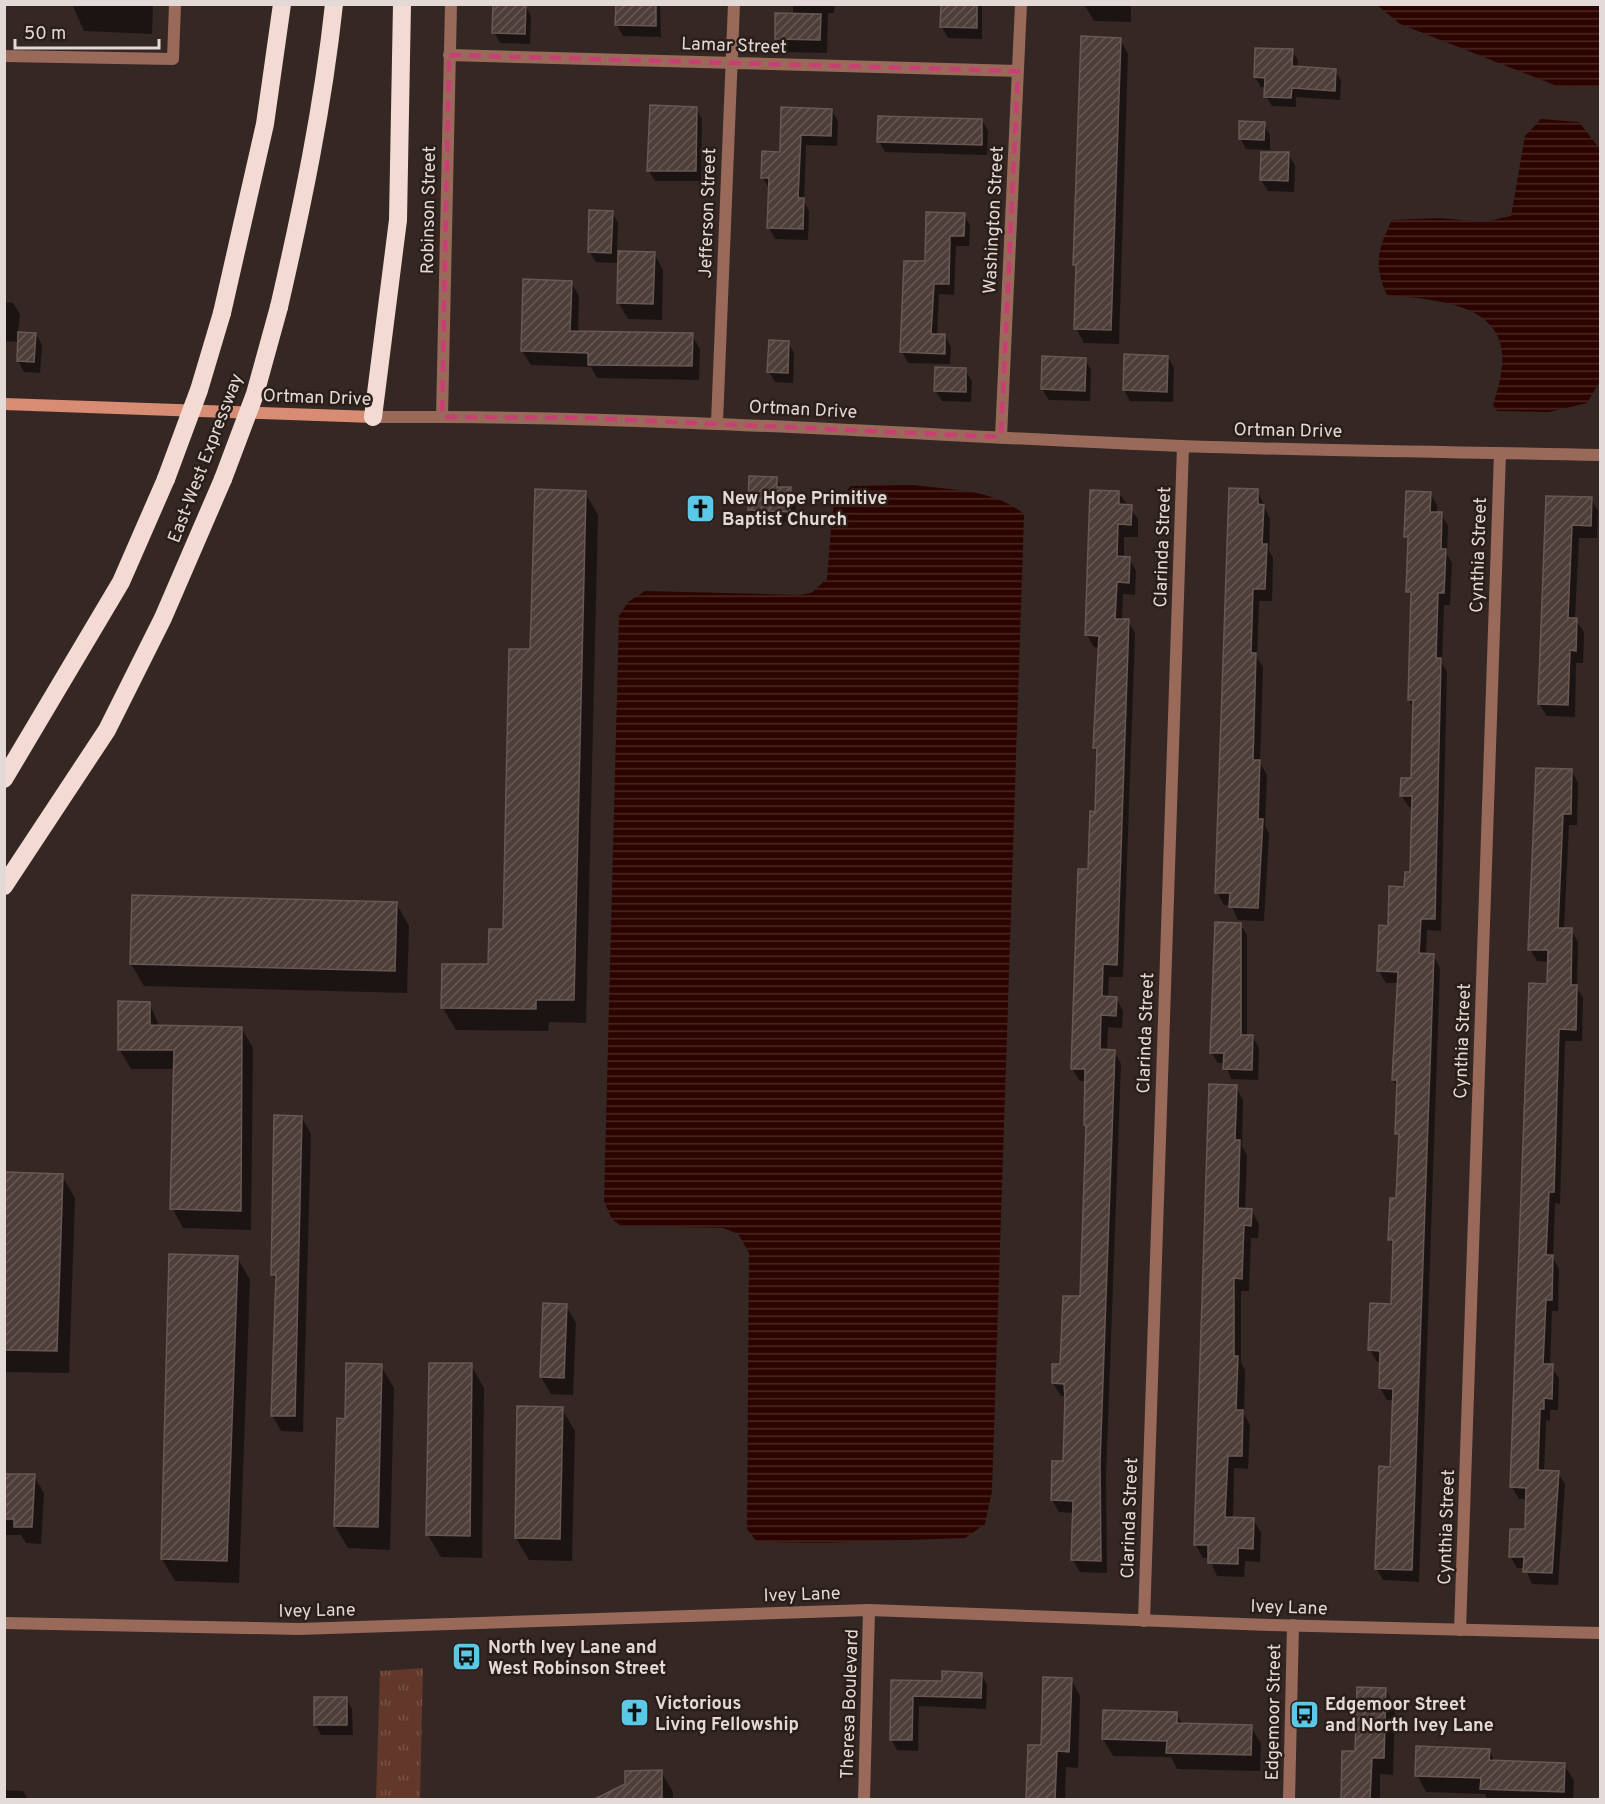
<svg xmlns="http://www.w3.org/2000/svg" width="1605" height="1804" font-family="Overpass,sans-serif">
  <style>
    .park { fill: url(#park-tufts) }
    .water { fill: url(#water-rules) }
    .shadow { fill: #0007 }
    .building { fill: url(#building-hatch); stroke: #675852; stroke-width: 1.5 }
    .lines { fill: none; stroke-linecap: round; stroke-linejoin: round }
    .minor { stroke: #996a5a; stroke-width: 12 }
    .tertiary { stroke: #996a5a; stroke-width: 12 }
    .secondary { stroke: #d78c73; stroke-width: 12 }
    .motorway { stroke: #f3dbd3; stroke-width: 18 }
    .motorway-bridge { stroke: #f3dbd3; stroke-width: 18 }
    .marked { fill: none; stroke: #c93f74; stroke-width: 4.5; stroke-dasharray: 12 8; stroke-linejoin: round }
    .labels { text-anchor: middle; stroke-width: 5; stroke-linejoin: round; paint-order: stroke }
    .street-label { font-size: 18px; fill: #e3dad7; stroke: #2b1e19 }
    .poi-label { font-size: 18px; font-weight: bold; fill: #e3dad7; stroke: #2b1e19; text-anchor: start }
  </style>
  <defs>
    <pattern id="park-tufts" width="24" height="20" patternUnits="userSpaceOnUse" patternTransform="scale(1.5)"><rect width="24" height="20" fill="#61382a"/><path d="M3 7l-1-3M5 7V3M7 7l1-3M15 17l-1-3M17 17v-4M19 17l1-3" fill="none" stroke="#785448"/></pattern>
    <pattern id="water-rules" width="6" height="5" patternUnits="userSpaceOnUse" patternTransform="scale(1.5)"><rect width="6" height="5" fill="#2b0400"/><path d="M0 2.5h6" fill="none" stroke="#4a2824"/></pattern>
    <pattern id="building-hatch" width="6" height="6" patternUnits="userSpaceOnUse" patternTransform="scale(1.5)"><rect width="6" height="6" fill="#4d3e39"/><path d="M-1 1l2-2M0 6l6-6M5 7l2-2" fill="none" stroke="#665955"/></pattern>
  </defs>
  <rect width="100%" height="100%" fill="#352723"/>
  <!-- park -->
  <path class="park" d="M423,1668L420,1799H376L380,1671Z"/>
  <!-- water -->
  <path class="water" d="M1377,5H1600V87L1557,86L1400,24Z
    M1541,119L1579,122L1600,149V381L1587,403L1549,412L1497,411L1493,405C1496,394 1500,384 1501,373C1514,303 1436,300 1387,295C1373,265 1378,249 1392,220L1439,218L1483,222L1511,216L1525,136Z
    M913,485C952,490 993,489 1024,514L992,1491L985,1524L965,1538L820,1543L757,1542L747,1529L749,1253L738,1234L723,1228L621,1226L612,1219L604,1201L619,616L628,602L645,591L799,595L811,593L827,579L832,515L835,503L851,486Z"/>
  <!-- shadow -->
  <path class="shadow" d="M72,4H153L152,34L84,31Z
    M617,4H660L661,37L623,36L617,25Z
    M793,4H835L834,13H828L827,53L784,52L776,38L793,15Z
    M943,4H982V39L948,38L942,27Z
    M1084,4H1131V22L1094,21Z
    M525,5L531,16L530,44L500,43L494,32Z
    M1120,39L1128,54L1119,344L1084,343L1076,328L1078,270L1075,264Z
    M1292,51L1298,60L1297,68L1335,71L1341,80L1340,100L1296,97V107L1272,106L1266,97V87H1261L1255,77Z
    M696,108L702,119L701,181H655L648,170Z
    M783,109L832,111L838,121L837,146L806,145L804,202L809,211L808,240L775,239L769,228V188L763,178L781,154Z
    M982,120L988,131L987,155L885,152L879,141Z
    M1264,124L1270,135V150L1246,149L1240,138Z
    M1288,154L1295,165L1294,192L1268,191L1261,180Z
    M612,212L618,223L617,252L654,253L663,270L662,320L628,319L618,302L619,263L596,262L589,251Z
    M964,215L970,225L969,246H956L954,295L939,294L937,335L945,336L951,347L950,364L908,363L902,352L926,263Z
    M571,282L579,296L578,332L692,335L700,349L699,380L597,378L591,367L531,365L522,351Z
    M4,302L13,303L20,314L18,333L36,334L42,345L40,373L24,372L18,361L19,342L4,341Z
    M788,342L794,353L793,383L775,382L769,371Z
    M1125,356L1168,357L1174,368L1173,402L1130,401L1124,390Z
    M1085,359L1091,370L1090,401L1049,400L1042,389Z
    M965,370L972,381L971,402L942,401L935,390Z
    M776,478L782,488L790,489L796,500L795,522L755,521L749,510Z
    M1257,490L1270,519L1269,551L1273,558L1272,601H1259L1257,658L1263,667L1260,763L1267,775L1265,826L1269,833L1264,921L1238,920L1231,905H1224L1217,892Z
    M585,492L598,515L586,1023L549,1022L548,1031L456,1030L443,1008L489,966L504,931Z
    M1118,492L1138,519V537H1124V558H1129L1136,571L1135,595L1123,594L1122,620L1128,621L1135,633L1123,977H1109L1108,998H1116L1123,1011L1122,1028L1108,1027L1107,1051H1114L1121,1064L1106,1476L1107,1573L1080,1572L1073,1560L1074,1513L1059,1512L1052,1500L1064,1463L1066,1396H1061L1053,1383L1062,1365L1082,1298L1088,1129L1085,1124L1086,1081H1080L1072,1069L1097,813L1099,755L1094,747L1100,648L1094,647L1087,635Z
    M1430,493L1437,505V514H1441L1448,526L1447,555L1452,563L1450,605H1444L1442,663L1447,672L1441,931L1427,930L1426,955H1433L1440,968L1419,1582L1383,1580L1376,1568L1392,1468L1394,1400H1387L1380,1388L1381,1362H1377L1370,1350L1393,1306L1395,1248L1390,1240L1398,1200L1400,1139L1396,1133L1398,1088L1393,1080L1399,983H1386L1379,971L1389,927L1411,873L1413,808L1409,807L1401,795L1412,780L1414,709L1409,700L1412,599L1408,591L1410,544L1405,536Z
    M1548,497L1591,499L1598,511L1597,538H1579L1575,619L1584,632L1583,663H1576L1575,717L1547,716L1539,704Z
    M1572,771L1578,783L1577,825H1569L1564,930H1571L1578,942L1577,988L1583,998L1582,1041H1565L1560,1204L1555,1203L1553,1258L1559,1269L1558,1311H1552L1550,1366L1559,1378L1558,1410H1550V1421L1546,1420L1544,1472L1558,1473L1565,1484L1558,1585L1532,1584L1525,1568H1517L1510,1556L1526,1531L1527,1499H1519L1512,1487L1549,962L1537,961L1530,949Z
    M396,903L409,926L407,993L144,986L131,964Z
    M1240,924L1247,935V1036L1253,1037L1259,1048L1258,1080L1231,1079L1225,1063H1218L1211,1052Z
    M149,1003L160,1027L242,1029L253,1048L251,1230L183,1228L172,1208L175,1069H131L119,1049Z
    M1236,1087L1243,1100L1242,1146L1247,1155L1245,1210H1251L1259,1224L1258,1238H1251L1249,1291H1241V1363L1245,1370L1244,1414L1250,1425L1248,1469L1234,1468L1233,1519H1253L1261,1533L1260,1562L1245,1561L1244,1577L1217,1576L1209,1558H1203L1195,1544Z
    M302,1118L311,1134L303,1432L281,1431L272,1415L277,1282L272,1274Z
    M4,1174L62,1176L75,1198L69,1373L4,1372Z
    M237,1257L250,1280L239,1583L175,1581L162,1559Z
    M566,1306L576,1323L573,1395L551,1394L541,1377Z
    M471,1365L484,1388L482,1558L441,1557L428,1535Z
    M381,1366L394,1388L390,1550L348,1548L335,1526Z
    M562,1409L575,1431L572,1561L529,1560L516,1538Z
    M4,1475L34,1476L44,1493L41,1544L26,1543L21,1535H4Z
    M981,1674L987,1685L986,1709L919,1706L918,1751L897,1750L891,1739L893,1682L943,1683Z
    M1071,1679L1080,1696L1078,1768L1066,1767L1065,1800H1028L1043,1746Z
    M1385,1689L1395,1706L1393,1775L1380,1774V1800H1342L1357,1753Z
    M346,1698L352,1709L353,1735H321L315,1724Z
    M1176,1713L1183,1725L1251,1727L1261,1744L1260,1771L1177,1769L1171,1757L1113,1756L1103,1739Z
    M1489,1750L1495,1762L1564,1764L1574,1781L1573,1800H1488L1485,1794L1426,1792L1417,1775Z
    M661,1772L673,1792V1800H597Z
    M4,1790L23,1791L28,1800H4Z"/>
  <!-- building -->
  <path class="building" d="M493,4H526L525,34L492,33Z
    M616,4H656V26L615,25Z
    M941,4H977V28L940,27Z
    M775,13L821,14L820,40L775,39Z
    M1081,36L1121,38L1111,330L1074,329L1076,265H1073Z
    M1255,48L1293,49L1292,66L1336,69L1335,91L1292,88L1291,98L1264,97L1265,78L1254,77Z
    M650,105L697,107L696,171H647Z
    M781,107L832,109L831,136L801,135L798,198H804L803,229L767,228L769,178H761L762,151L780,152Z
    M878,116L982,119V145L877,142Z
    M1239,121L1265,122L1264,140L1239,139Z
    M1261,152H1289L1288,181L1260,180Z
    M589,210L613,211L611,253L588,252Z
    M926,212L965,213L964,236H950L949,284H934L931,334H945V354L900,352L904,261H925Z
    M618,251L655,252L653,304L617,303Z
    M523,279L572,281L570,331L693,333L692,366L588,365V353L521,351Z
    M18,332L36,333L34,362L17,361Z
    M769,340L789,341L788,373L767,372Z
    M1124,354L1168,356L1167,392L1123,390Z
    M1042,356L1086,358L1085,391L1041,389Z
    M935,367L966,368V392L934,391Z
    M749,476L777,477V487H791L790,512L748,510Z
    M1229,488L1258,489V504L1264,505L1262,544H1267L1265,589H1253L1251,653H1256L1253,760H1260L1258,819H1263L1258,908L1229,907L1230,893H1215Z
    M535,489L586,491L574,1000H536V1009L441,1008L442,964H488L489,929H503L509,649H530Z
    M1090,490L1119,491V504L1132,505L1131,525L1118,524L1117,556L1130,557L1129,583L1117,582L1115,619H1129L1117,965L1103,964L1102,996L1117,997L1116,1016L1101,1015L1100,1049L1115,1050L1100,1463L1101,1561L1071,1560L1073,1501L1051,1500L1052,1461H1063L1065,1398L1064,1384L1052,1383V1364H1060L1063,1296H1080L1086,1125H1084L1085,1069H1071L1078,869H1088L1090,811L1095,812L1097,748H1093L1099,636L1085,635Z
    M1406,491L1431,492L1430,512H1442L1441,549H1446L1444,593H1438L1436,658H1441L1435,919H1421L1419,953L1434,954L1412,1570L1375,1569L1379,1466L1390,1467L1393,1389L1379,1388L1380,1351L1368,1350L1370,1303L1391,1304L1393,1240H1388L1390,1198H1396L1399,1134H1395L1397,1080H1392L1398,972L1377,971L1379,925L1388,926L1389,886L1404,887L1405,872H1410L1412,796H1400L1401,778H1411L1413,700H1408L1411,592H1406L1408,537H1404Z
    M1546,496L1592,497L1591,526L1572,525L1568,618H1577L1576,651L1570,650L1568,705L1538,704Z
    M1536,768L1572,769L1571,814H1563L1558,928H1572L1571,985H1577L1576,1030L1559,1029L1554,1192H1549L1546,1255H1553L1552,1300H1546L1543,1364H1553L1552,1399L1544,1398V1409H1540L1538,1470L1559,1471L1552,1573L1523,1572L1524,1557H1509L1510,1529H1525L1526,1488L1510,1487L1529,983L1547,984L1548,950H1528Z
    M132,895L397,902L395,971L130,964Z
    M1215,922L1241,923V1035H1253L1252,1070L1223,1069L1224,1053H1210Z
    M118,1001L150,1002V1025L242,1027L241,1211L170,1209L174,1050H118Z
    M1209,1084L1237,1085L1235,1140H1240L1238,1208L1252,1209L1251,1226L1244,1225L1242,1279L1234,1278V1356H1238L1236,1410H1243L1242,1456H1228L1225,1517L1254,1518L1253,1549L1238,1548V1564L1208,1563V1545H1194Z
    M274,1115L302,1116L295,1416H271L276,1275H271Z
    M4,1172L63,1174L57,1351L4,1350Z
    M169,1254L238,1256L227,1561L161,1559Z
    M543,1303L567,1304L564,1378L540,1377Z
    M346,1363L382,1364L378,1527L334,1526L337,1418L345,1419Z
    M429,1363H472L470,1536L426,1535Z
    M517,1406L563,1407L560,1539L515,1538Z
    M4,1474H35L32,1527H14V1519H4Z
    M942,1671L982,1673L981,1698L913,1696L912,1740H890L891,1680L942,1681Z
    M1043,1677L1072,1678L1069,1752L1057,1751L1055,1800H1026L1028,1745H1041Z
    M1357,1687L1386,1688L1384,1758H1372L1370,1800H1341L1342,1751H1355Z
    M314,1697H347V1725H314Z
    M1103,1710L1177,1712V1723L1252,1725L1251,1755L1166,1753L1167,1741L1102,1739Z
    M1416,1746L1490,1749L1489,1760L1565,1763L1564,1792L1480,1789L1481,1778L1415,1776Z
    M662,1770V1800H593L625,1784V1771Z"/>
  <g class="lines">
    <!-- minor -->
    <path class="minor" d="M449,55L1018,71
      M4,56L173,59L175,4
      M442,417C689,418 934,436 1181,446C1321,451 1461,452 1600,455
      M717,422L734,4
      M1001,437L1021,4
      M1144,1621L1183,446
      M1460,1630L1500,453
      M864,1800L869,1610
      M1289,1800L1293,1625"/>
    <!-- tertiary -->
    <path class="tertiary" d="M373,417H442L451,4
      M4,1623L299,1629L869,1610L1269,1625L1600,1633"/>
    <!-- secondary -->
    <path class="secondary" d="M4,404L373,417"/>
    <!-- motorway -->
    <path class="motorway" d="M279,307C302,207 323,107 334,4
      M222,313L265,124L282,4
      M373,417L398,220L402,4
      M4,779L121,582L166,479
      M4,886L107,730L163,618L223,479"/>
    <!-- motorway-bridge -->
    <path class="motorway-bridge" d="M166,479L199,390L222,313
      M223,479L255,394L279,307"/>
  </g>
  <!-- marked area -->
  <path class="marked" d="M449,55L1018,71L1001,437L588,418L442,417Z"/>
  <!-- icons -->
  <defs>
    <symbol id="church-square" viewBox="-11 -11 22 22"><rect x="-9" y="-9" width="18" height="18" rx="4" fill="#5bc8e7" stroke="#2b1e19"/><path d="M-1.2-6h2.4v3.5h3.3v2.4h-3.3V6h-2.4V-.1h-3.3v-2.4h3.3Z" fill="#111"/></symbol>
    <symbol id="bus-square" viewBox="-11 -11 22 22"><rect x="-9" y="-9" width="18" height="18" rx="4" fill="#5bc8e7" stroke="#2b1e19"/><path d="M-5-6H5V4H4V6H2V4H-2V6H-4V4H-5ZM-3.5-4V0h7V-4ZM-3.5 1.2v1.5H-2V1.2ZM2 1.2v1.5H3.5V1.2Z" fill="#111"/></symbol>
  </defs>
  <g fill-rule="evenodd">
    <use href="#church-square" x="684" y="492" width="33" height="33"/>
    <use href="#bus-square" x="450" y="1640" width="33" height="33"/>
    <use href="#church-square" x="618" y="1696" width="33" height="33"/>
    <use href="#bus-square" x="1288" y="1698" width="33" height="33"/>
  </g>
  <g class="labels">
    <!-- street labels -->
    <g class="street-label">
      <text transform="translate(734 45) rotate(2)" y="6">Lamar Street</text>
      <text transform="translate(428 210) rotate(-89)" y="6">Robinson Street</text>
      <text transform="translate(707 213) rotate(-88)" y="6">Jefferson Street</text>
      <text transform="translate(993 220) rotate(-87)" y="6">Washington Street</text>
      <text transform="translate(317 397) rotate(2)" y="6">Ortman Drive</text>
      <text transform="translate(803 409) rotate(3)" y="6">Ortman Drive</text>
      <text transform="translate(1288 430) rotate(1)" y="6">Ortman Drive</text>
      <text transform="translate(205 458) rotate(-69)" y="6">East-West Expressway</text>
      <text transform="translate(1162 547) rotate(-88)" y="6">Clarinda Street</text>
      <text transform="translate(1478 555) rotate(-88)" y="6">Cynthia Street</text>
      <text transform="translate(1145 1033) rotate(-88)" y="6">Clarinda Street</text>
      <text transform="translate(1462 1041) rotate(-88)" y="6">Cynthia Street</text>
      <text transform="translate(1129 1518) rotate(-88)" y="6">Clarinda Street</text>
      <text transform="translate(1446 1527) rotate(-88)" y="6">Cynthia Street</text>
      <text transform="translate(802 1594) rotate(-2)" y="6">Ivey Lane</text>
      <text transform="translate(1289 1607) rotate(2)" y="6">Ivey Lane</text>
      <text transform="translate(317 1610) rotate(-1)" y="6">Ivey Lane</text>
      <text transform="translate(849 1704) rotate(-88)" y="6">Theresa Boulevard</text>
      <text transform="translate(1273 1712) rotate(-89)" y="6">Edgemoor Street</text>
    </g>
    <!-- poi labels -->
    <g class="poi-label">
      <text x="722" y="504">New Hope Primitive<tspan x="722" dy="21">Baptist Church</tspan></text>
      <text x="488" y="1653">North Ivey Lane and<tspan x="488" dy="21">West Robinson Street</tspan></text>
      <text x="655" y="1709">Victorious<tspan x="655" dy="21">Living Fellowship</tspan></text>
      <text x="1325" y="1710">Edgemoor Street<tspan x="1325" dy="21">and North Ivey Lane</tspan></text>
    </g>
  </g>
  <!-- border -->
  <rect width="1605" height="1804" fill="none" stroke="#e3dad7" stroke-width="12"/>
  <!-- scale -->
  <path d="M15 39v9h144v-9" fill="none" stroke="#e3dad7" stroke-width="3"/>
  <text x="24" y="39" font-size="18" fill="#e3dad7" stroke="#2b1e19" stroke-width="4.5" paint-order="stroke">50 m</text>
</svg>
